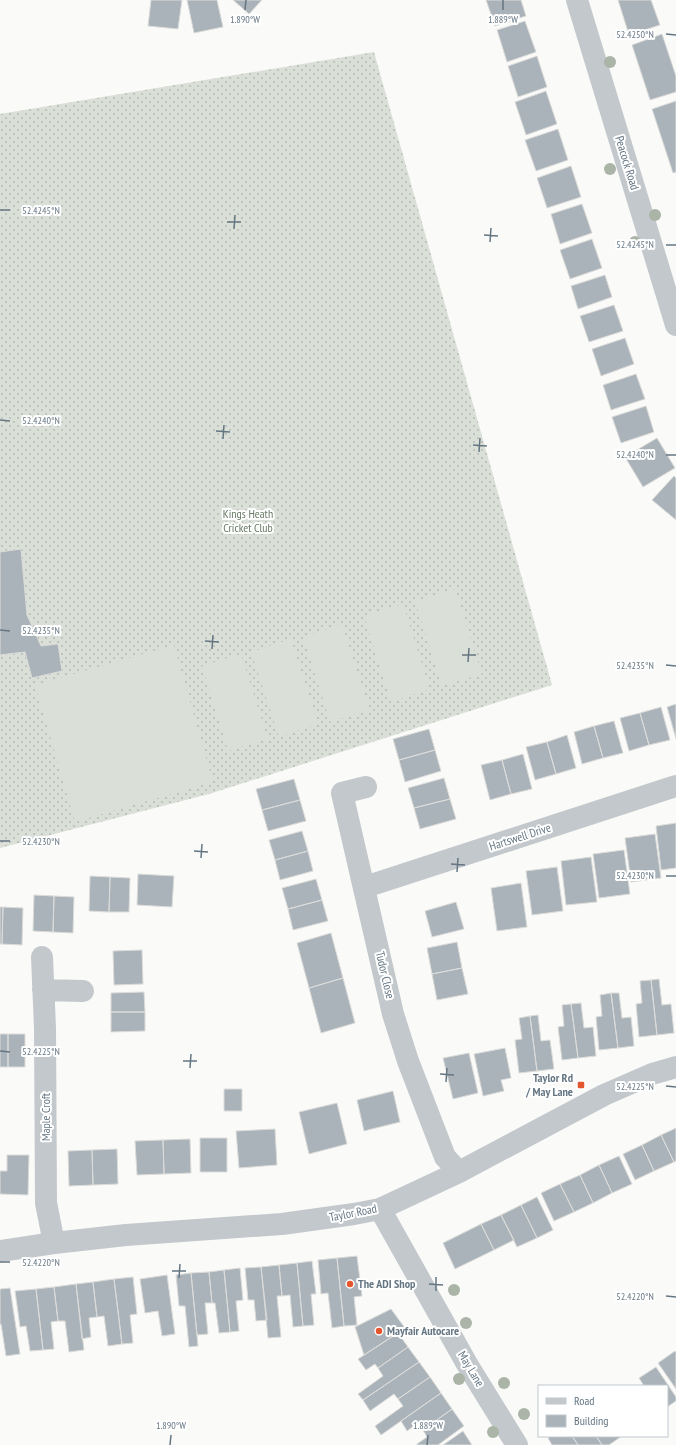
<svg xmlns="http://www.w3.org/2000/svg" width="676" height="1445" font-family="'PT Sans Narrow',sans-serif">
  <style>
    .grass { fill: url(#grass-dots) }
    .garden { fill: #dadfd7 }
    .building { fill: #aab3b9; stroke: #dcdcda }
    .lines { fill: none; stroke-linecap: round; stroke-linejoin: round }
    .minor { stroke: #c3c8cc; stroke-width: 22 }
    .tertiary { stroke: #c3c8cc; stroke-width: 22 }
    .tree { fill: #aab4a7 }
    .ticks { fill: none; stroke: #657683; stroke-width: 1.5 }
    .poi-dot { fill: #e4572e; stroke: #fff; stroke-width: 1.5 }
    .labels { text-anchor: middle; stroke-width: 4; stroke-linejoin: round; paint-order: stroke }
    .street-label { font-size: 12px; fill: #657683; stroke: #fff }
    .park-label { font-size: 12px; fill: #687a64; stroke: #fff }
    .poi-label { font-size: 12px; font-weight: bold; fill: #657683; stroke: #fff; text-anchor: start }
    .ticks-label { font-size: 10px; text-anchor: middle; fill: #657683; stroke: #fff; stroke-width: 4; stroke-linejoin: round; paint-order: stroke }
  </style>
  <defs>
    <pattern id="grass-dots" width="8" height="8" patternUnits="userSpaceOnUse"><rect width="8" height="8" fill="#dadfd7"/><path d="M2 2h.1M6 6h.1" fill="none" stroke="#b4b9b4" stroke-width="1.8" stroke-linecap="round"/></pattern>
  </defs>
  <rect width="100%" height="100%" fill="#fafaf8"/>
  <!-- grass -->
  <path class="grass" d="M374,52L552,685L209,794L0,848V114Z"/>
  <!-- garden -->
  <path class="garden" d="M455,589L482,674L442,686L415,601Z
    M403,604L430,689L391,702L364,616Z
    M342,624L370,710L330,722L303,637Z
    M291,639L318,724L279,737L251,652Z
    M174,645L213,782L75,822L35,685Z
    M241,654L268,739L228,751L202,666Z"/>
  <!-- building -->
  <path class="building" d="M151,0H182L178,29L148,26Z
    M187,0H217L223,27L194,33Z
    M233,0H262L249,14Z
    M486,0H521L526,16L495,26Z
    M618,0H651L660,25L629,35Z
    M525,21L536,52L507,62L497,30Z
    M662,34L676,76V92L650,100L632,45Z
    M537,56L547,87L518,97L508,66Z
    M546,91L557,124L526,135L515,102Z
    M676,101V172L673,173L652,109Z
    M558,129L568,160L536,171L525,140Z
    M571,166L581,197L547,208L537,178Z
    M582,204L592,233L560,244L551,214Z
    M592,239L602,268L570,279L560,250Z
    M605,275L612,297L578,309L571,286Z
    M614,305L623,331L589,342L580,316Z
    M625,338L634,364L601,376L592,349Z
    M636,374L645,399L611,410L603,385Z
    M646,406L654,432L621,443L612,417Z
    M657,438L675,468L643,487L625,457Z
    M674,476L676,478V520L652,500Z
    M21,549L27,615L41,646L58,644L62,671L32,678L25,652L0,655V552Z
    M676,704V739L667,707Z
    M661,707L670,740L649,745L640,713Z
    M640,713L649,745L629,751L620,718Z
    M614,721L623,753L603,758L594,726Z
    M594,726L603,758L582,764L574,732Z
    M429,729L435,750L399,760L393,739Z
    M567,735L576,768L556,774L547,742Z
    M547,742L556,774L535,780L526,747Z
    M435,750L441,771L405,782L399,760Z
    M523,754L532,789L511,794L502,760Z
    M502,760L511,794L490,800L481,765Z
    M444,778L450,799L414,808L408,788Z
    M294,779L300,800L262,810L256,789Z
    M450,799L456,819L420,829L414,808Z
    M300,800L306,821L268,831L262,810Z
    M676,823V868L661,870L656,826Z
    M302,831L308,851L275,860L269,840Z
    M655,834L661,878L631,882L625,838Z
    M624,850L630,894L599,898L593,854Z
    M308,851L313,871L280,880L275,860Z
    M591,857L597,902L566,905L561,861Z
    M557,867L563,911L532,915L526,871Z
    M138,874L174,876L172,907L137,905Z
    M90,876L110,877L109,912L89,911Z
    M110,877L130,878L129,912H109Z
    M316,879L322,900L288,909L282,888Z
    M521,883L527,927L497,931L491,888Z
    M34,895L54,896L53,932L33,931Z
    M54,896L74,897L73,933L53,932Z
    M322,900L328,921L293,930L288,909Z
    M456,902L464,929L432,937L425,911Z
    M0,907H3L2,944H0Z
    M3,907L23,908L22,945L2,944Z
    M331,933L343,978L309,988L297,943Z
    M457,942L462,968L432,974L427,948Z
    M142,950L143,984L114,985L113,951Z
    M462,968L468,994L437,1000L432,974Z
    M343,978L355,1023L321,1033L309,988Z
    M659,979L662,1005L671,1004L674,1033L657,1035L651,980Z
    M651,980L657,1035L639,1037L636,1004L642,1003L640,981Z
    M144,992L145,1012H111V993Z
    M611,993L618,1048L599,1050L596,1017L602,1016L600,995Z
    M611,993H619L622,1018L631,1017L634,1046L618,1048Z
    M581,1003L584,1028L593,1027L596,1056L578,1058L571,1004Z
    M571,1004L578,1058L562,1060L558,1027L564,1026L562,1005Z
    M111,1012H145V1031L111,1032Z
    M538,1015L541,1041L550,1040L554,1069L537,1071L530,1016Z
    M530,1016L537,1071L519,1073L515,1040L522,1039L519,1018Z
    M0,1034H8V1067H0Z
    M8,1034H25V1067H8Z
    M505,1048L511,1078L501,1080L504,1091L483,1096L474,1054Z
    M469,1053L478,1093L453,1099L443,1058Z
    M224,1089H242V1111H224Z
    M393,1091L400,1122L364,1131L357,1100Z
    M337,1103L347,1144L309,1154L299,1112Z
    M676,1128V1161L674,1162L661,1135Z
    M275,1129L277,1165L239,1168L236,1131Z
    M661,1135L674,1162L654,1171L642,1145Z
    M200,1138H227V1172H200Z
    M190,1139L191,1173L164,1174L163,1140Z
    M163,1140L164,1174L137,1175L135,1141Z
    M642,1145L654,1171L635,1180L623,1154Z
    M117,1149L118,1184L93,1185L92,1150Z
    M92,1150L93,1185L69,1186L68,1151Z
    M7,1155H29L28,1195L0,1194V1171H7Z
    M619,1156L632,1184L612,1193L599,1165Z
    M599,1165L612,1193L593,1203L580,1175Z
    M580,1175L593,1203L574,1212L560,1184Z
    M560,1184L574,1212L554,1221L541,1193Z
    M537,1197L553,1230L537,1238L521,1205Z
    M521,1205L537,1238L517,1247L501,1215Z
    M501,1215L514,1240L494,1250L481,1224Z
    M481,1224L494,1250L455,1269L443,1243Z
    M357,1256L362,1296L354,1297L357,1325L344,1326L337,1258Z
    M337,1258L344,1326L332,1328L328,1293L321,1294L318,1260Z
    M312,1261L316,1294H311L314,1325L303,1326L297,1263Z
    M297,1263L303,1326L293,1327L290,1295L282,1296L279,1265Z
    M279,1265L282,1296H277L281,1337L268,1338L261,1267Z
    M261,1267L267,1320L256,1321L254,1300H248L245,1268Z
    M240,1268L243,1300L236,1301L239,1331L230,1332L224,1270Z
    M224,1270L230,1332L219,1333L215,1303H212L209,1272Z
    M209,1272L212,1303H205L208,1334L197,1335L191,1273Z
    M191,1273L198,1346L189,1347L185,1306H179L176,1275Z
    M167,1275L175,1334L162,1336L158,1311L145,1313L140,1279Z
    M133,1277L137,1314L130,1315L133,1343L122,1344L114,1279Z
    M114,1279L122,1344L108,1346L104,1316L97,1317L93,1282Z
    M93,1282L97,1317L89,1318L91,1337L82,1339L76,1284Z
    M76,1284L84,1350L69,1352L65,1321H58L54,1287Z
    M54,1287L58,1321L51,1322L54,1349L43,1350L36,1289Z
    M10,1288L20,1354L6,1356L1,1324L0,1325V1289Z
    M36,1289L43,1350L30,1351L26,1326L20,1327L15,1291Z
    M391,1309L405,1328L364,1355L355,1327Z
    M398,1333L408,1347L378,1368L375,1364L366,1370L358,1359Z
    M408,1347L419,1362L363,1400L358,1394L383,1376L378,1368Z
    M675,1351L676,1352V1389L658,1363Z
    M419,1362L430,1377L398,1399L394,1394L370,1411L363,1400Z
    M656,1367L676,1397V1401L667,1407V1386H644L639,1378Z
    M430,1377L441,1393L381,1435L375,1426L403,1406L398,1399Z
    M441,1393L452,1409L423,1430L418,1423L407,1431L401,1421Z
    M452,1409L464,1426L438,1445H417V1444L427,1437L423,1430Z
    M463,1431L472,1445H443Z
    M551,1436H572L578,1445H552L548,1438Z
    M572,1436H596L602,1445H578Z
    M596,1436H622L609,1445H602Z"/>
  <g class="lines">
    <!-- minor -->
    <path class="minor" d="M577,0L676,325
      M366,787L342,793L393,1014L408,1061L445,1157L459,1172
      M365,887L676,786
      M42,957L45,1028L46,1203L54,1243
      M43,990L83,991
      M380,1209L467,1364L517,1445"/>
    <!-- tertiary -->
    <path class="tertiary" d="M0,1251L54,1243L126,1235L282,1224L354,1214L380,1209L459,1172L604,1095L652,1074L676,1067"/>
  </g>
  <!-- trees -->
  <g class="tree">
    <circle cx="610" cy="62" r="6"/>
    <circle cx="610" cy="169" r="6"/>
    <circle cx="655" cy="215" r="6"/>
    <circle cx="635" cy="242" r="6"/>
    <circle cx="454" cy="1290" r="6"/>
    <circle cx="466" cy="1323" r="6"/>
    <circle cx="459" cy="1379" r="6"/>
    <circle cx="504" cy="1383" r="6"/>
    <circle cx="524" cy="1414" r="6"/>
    <circle cx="493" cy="1432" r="6"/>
  </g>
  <!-- ticks -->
  <path class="ticks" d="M245,10L246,0M503,10V0M666,34L676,35M0,210H10M227,222H241M234,229L235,215M484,235L498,236M490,242L491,228M666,245H676M0,420L10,421M216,431L230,432M223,439L224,425M473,445L487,446M479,452L480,438M666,455H676M0,630L10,631M205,641L219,642M212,649L213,635M462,655H476M468,662L469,648M666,665L676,666M0,841H10M194,851L208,852M201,858L202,844M451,864L465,865M457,872L458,858M666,876H676M0,1051L10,1052M183,1061H197M190,1068L191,1054M440,1074L454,1075M446,1082L447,1068M666,1086L676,1087M0,1262H10M172,1271H186M179,1278L180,1264M429,1284L443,1285M436,1291V1277M666,1296L676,1297M170,1445L171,1435M427,1445L428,1435"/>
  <!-- markers -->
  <g class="poi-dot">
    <rect x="577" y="1081" width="8" height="8" rx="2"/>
    <circle cx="350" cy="1284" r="4"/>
    <circle cx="379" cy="1331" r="4"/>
  </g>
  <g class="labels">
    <!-- street labels -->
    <g class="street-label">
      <text transform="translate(627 163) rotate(73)" y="4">Peacock Road</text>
      <text transform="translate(520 837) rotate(-18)" y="4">Hartswell Drive</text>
      <text transform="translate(385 975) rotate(77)" y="4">Tudor Close</text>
      <text transform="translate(46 1117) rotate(-90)" y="4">Maple Croft</text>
      <text transform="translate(353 1213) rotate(-11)" y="4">Taylor Road</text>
      <text transform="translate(471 1369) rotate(59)" y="4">May Lane</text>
    </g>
    <!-- park labels -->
    <g class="park-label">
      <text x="248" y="518">Kings Heath<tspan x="248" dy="14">Cricket Club</tspan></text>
    </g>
    <!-- poi labels -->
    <g class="poi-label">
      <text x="573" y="1082" text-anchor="end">Taylor Rd<tspan x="573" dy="14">/ May Lane</tspan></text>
      <text x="358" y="1288">The ADI Shop</text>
      <text x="387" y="1335">Mayfair Autocare</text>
    </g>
  </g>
  <g class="ticks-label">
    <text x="245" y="23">1.890°W</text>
    <text x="503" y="23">1.889°W</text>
    <text x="635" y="38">52.4250°N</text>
    <text x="41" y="214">52.4245°N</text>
    <text x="635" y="248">52.4245°N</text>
    <text x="41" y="424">52.4240°N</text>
    <text x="635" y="458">52.4240°N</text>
    <text x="41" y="634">52.4235°N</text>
    <text x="635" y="669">52.4235°N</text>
    <text x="41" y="845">52.4230°N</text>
    <text x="635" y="879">52.4230°N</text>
    <text x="41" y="1055">52.4225°N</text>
    <text x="635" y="1090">52.4225°N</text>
    <text x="41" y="1266">52.4220°N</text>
    <text x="635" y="1300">52.4220°N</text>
    <text x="171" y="1429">1.890°W</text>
    <text x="428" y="1429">1.889°W</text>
  </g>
  <!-- legend -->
  <rect x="538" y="1385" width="130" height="52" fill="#ffffff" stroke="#c1c8cd"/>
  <rect x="546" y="1398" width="20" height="6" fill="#c3c8cc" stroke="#c1c8cd"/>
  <text x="574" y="1405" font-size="12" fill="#657683">Road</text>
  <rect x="546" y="1415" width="20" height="12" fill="#aab3b9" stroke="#c1c8cd"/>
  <text x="574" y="1425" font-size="12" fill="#657683">Building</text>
</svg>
